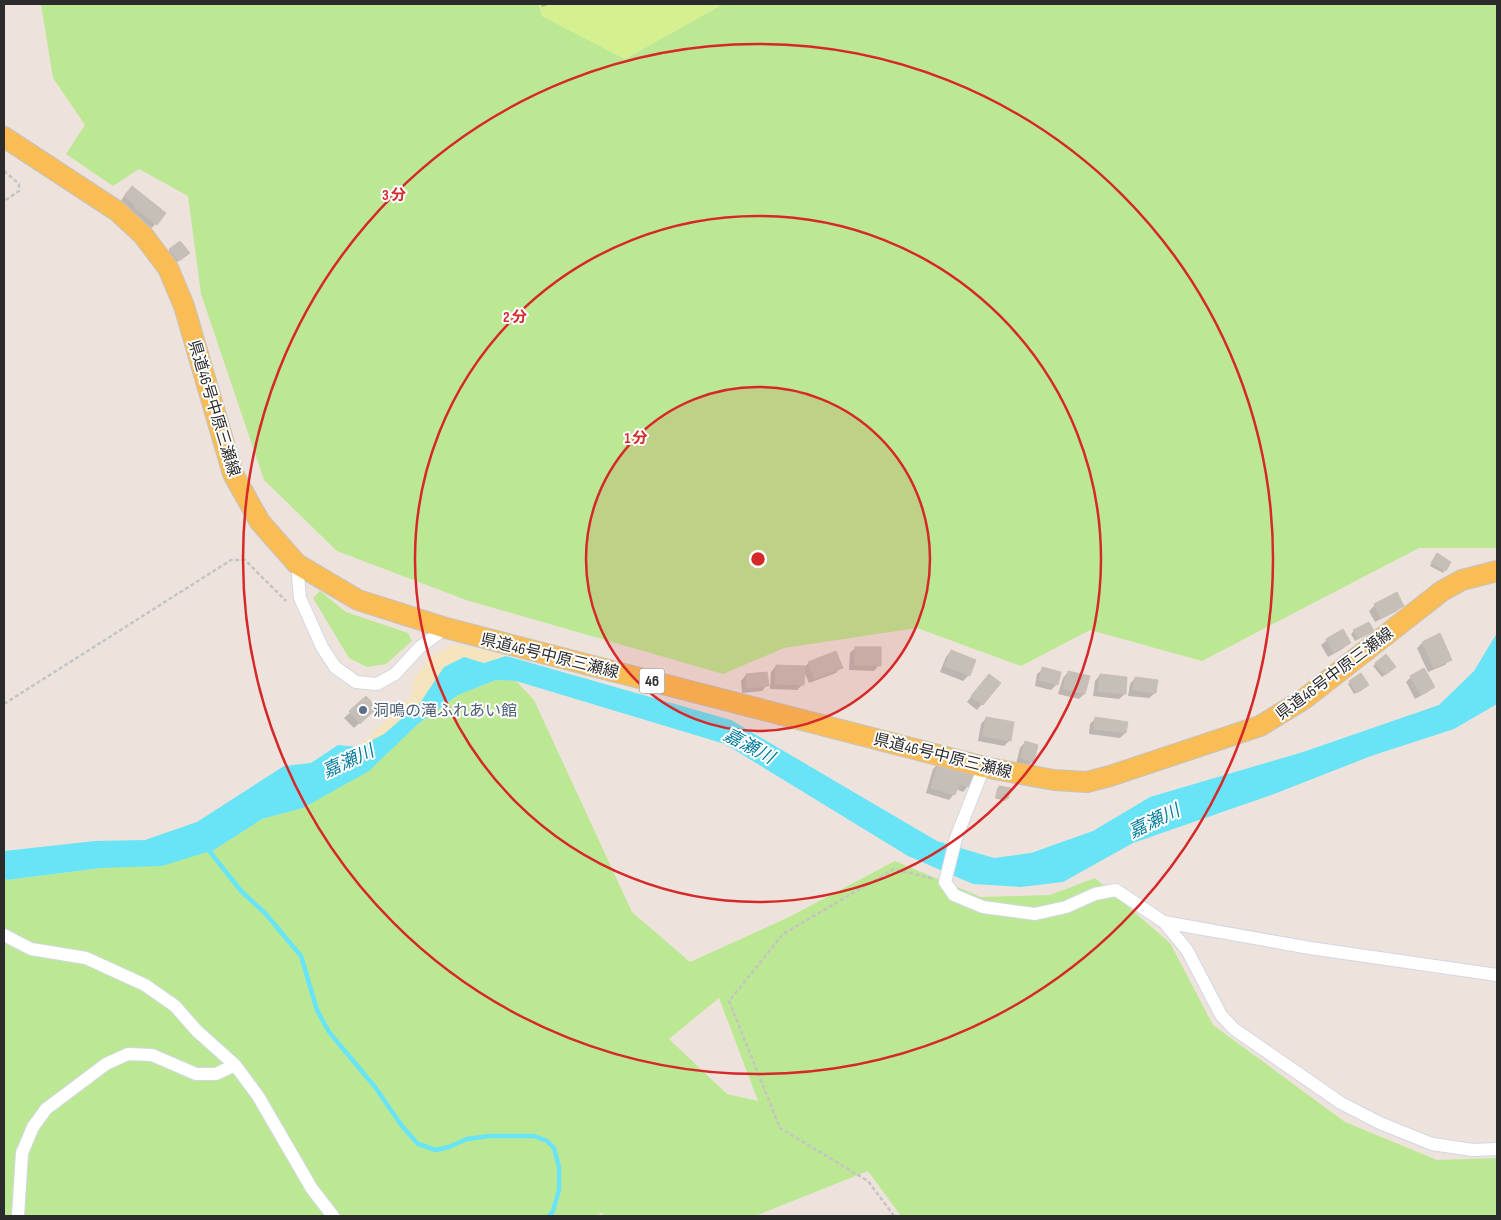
<svg xmlns="http://www.w3.org/2000/svg" width="1501" height="1220" font-family="'Sofia Sans Condensed','Noto Sans JP',sans-serif">
  <style>
    .green { fill: #bce894; fill-rule: evenodd }
    .sand { fill: #f5e4bd }
    .pitch { fill: #d4f08f }
    .water { fill: #68e4f6 }
    .shadow { fill: #0003 }
    .lines { fill: none; stroke-linecap: round; stroke-linejoin: round }
    .stream { stroke: #68e4f6; stroke-width: 4.5 }
    .building { fill: #c6bfb7; stroke: #c9bfb5 }
    .street-casing { stroke: #d1d7e4; stroke-width: 14 }
    .primary-casing { stroke: #c4c4c4; stroke-width: 22 }
    .path { stroke: #c4c4c4; stroke-width: 2.5; stroke-dasharray: 4 2.5; stroke-linecap: butt }
    .street { stroke: #fff; stroke-width: 12 }
    .primary { stroke: #fabc55; stroke-width: 20 }
    .ring { fill: none; stroke: #d62828; stroke-width: 2.5 }
    .service-dot { fill: #5c6f8a; stroke: #fff; stroke-width: 2 }
    .labels { text-anchor: middle; stroke-width: 4; stroke-linejoin: round; paint-order: stroke }
    .shield { fill: #fff; stroke: #6b6b6b; stroke-width: 1 }
    .shield-label { font-size: 15px; font-weight: bold; fill: #2b2b2b }
    .street-label { font-size: 16px; fill: #2b2b2b; stroke: #fff }
    .service-label { font-size: 16px; fill: #4e5e75; stroke: #fff; text-anchor: start }
    .water-label { font-size: 18px; font-style: italic; fill: #067e9d; stroke: #fff }
    .centre { fill: #d62828; stroke: #fff; stroke-width: 2.5 }
    .ring-label { font-size: 15px; text-anchor: middle; font-weight: bold; fill: #d62828; stroke: #fff; stroke-width: 4; stroke-linejoin: round; paint-order: stroke }
  </style>
  <rect width="100%" height="100%" fill="#ede3dc"/>
  <!-- green -->
  <path class="green" d="M41,4H539L542,16L625,59L723,4H1497V548H1419L1202,661L1090,630L1021,666L917,628L784,648L723,674L466,600L337,551L264,480L201,294L188,196L139,169L113,186L66,154L85,125L53,78Z
    M320,591L346,612L408,633L412,641L386,664L367,667L349,658L313,598Z
    M496,680L516,681L534,700L632,912L690,962L787,918L895,861L981,897L1050,895L1095,878L1170,943L1213,1025L1345,1122L1437,1160L1497,1158V1216H901L868,1171L755,1216H603L602,1212L597,1216H4V878L7,880L101,868L214,850L262,819L303,808L458,695ZM719,998L758,1101L727,1094L669,1039Z"/>
  <!-- sand -->
  <path class="sand" d="M455,644L506,656L484,663L464,657L444,667L421,703L384,734L359,747L411,697L414,679L430,657Z"/>
  <!-- pitch -->
  <path class="pitch" d="M539,4H723L625,59L542,16Z"/>
  <!-- water -->
  <path class="water" d="M1497,633V704L1454,729L1371,756L1274,794L1133,843L1063,882L1021,887L973,884L908,856L725,744L516,681L496,680L458,695L418,724L369,771L303,808L262,819L214,850L162,866L101,868L7,880L4,878V851L95,841L145,840L197,822L284,766L311,763L338,745L359,747L384,734L420,703L444,667L464,657L484,663L506,656L731,720L937,841L994,858L1031,853L1093,831L1150,797L1303,752L1439,705L1474,671Z"/>
  <!-- shadow -->
  <path class="shadow" d="M541,4H550L542,7Z
    M126,193L164,214L150,230L120,202Z
    M170,250L186,255L176,263L168,252Z
    M1435,557L1450,562L1443,573L1430,566Z
    M1375,605H1403L1397,611L1375,622L1369,611Z
    M1354,631H1373L1355,641L1351,634Z
    M1327,640L1349,642L1344,648L1328,657L1321,645Z
    M1422,643L1450,659L1445,665L1428,672L1417,648Z
    M855,648L879,665L874,671L849,670L850,653Z
    M951,651L969,675L963,681L940,672L946,657Z
    M1385,656L1392,669L1382,677L1373,666Z
    M809,663L841,667L836,673L809,683L803,669V684L797,690L770,689L771,672L776,666L804,667Z
    M1043,669L1057,684L1051,690L1035,686L1037,674Z
    M1068,672L1084,694L1079,699L1058,694L1063,678Z
    M746,675L767,685L762,691L742,693L741,681Z
    M1100,675L1125,694L1119,699L1093,696L1095,681Z
    M1411,677L1433,687L1428,692L1415,699L1406,682Z
    M1135,678L1155,693L1149,698L1128,696L1130,684Z
    M983,681L999,683L977,710L967,702Z
    M1350,682L1365,687L1354,694L1348,684Z
    M366,698L376,708L354,728L344,718Z
    M986,718L1010,740L1004,746L978,741L981,724Z
    M1096,718L1126,723L1125,733L1120,738L1089,734L1090,724Z
    M1025,742L1033,761L1027,767L1016,764L1020,748Z
    M939,763L968,786L963,792L956,789L954,794L949,800L926,793L933,769Z
    M999,787L1007,798L1005,801L995,798L997,789Z"/>
  <g class="lines">
    <!-- stream -->
    <path class="stream" d="M206,847L242,892L265,913L301,956L317,1010L329,1032L375,1087L402,1126L418,1144L436,1150L449,1147L467,1139L489,1136H534L547,1141L554,1148L559,1167V1190L553,1211L549,1216"/>
  </g>
  <!-- building -->
  <path class="building" d="M132,186L166,213L157,225L134,207L136,205L124,196Z
    M180,241L190,253L179,261L169,249Z
    M1437,553L1451,562L1446,571L1431,563Z
    M1397,592L1404,606L1381,618L1374,604Z
    M1369,622L1374,631L1358,639L1353,630Z
    M1343,629L1351,643L1334,652L1326,639Z
    M1440,633L1452,660L1434,668L1422,642Z
    M855,647H881V666L854,665Z
    M951,650L976,660L970,676L945,666Z
    M836,651L843,668L814,679L808,662Z
    M1386,654L1396,667L1385,675L1375,663Z
    M776,665L805,666L804,685L775,684Z
    M1042,667L1061,672L1058,685L1039,680Z
    M1424,668L1435,687L1421,695L1410,676Z
    M1068,671L1090,676L1085,694L1063,689Z
    M767,672L769,686L747,688L746,674Z
    M1361,673L1369,685L1357,693L1349,681Z
    M989,674L1001,683L983,705L971,696Z
    M1100,674L1127,677L1126,694L1098,691Z
    M1135,677L1158,680L1156,693L1133,690Z
    M366,696L377,708L360,724L349,711Z
    M986,717L1014,722L1011,741L983,736Z
    M1095,717L1128,722L1126,733L1094,729Z
    M1025,741L1038,745L1034,762L1021,758Z
    M939,762L974,772L969,787L959,784L955,795L931,788Z
    M999,786L1011,788L1008,799L996,796Z"/>
  <g class="lines">
    <defs>
      <path id="street" d="M297,564L300,598L322,647L335,667L356,682L377,684L395,674L420,647L446,628
        M984,767L956,838L945,882L954,895L983,907L1035,914L1066,907L1095,894L1116,890L1164,922L1187,950L1221,1015L1234,1029L1341,1103L1380,1123L1432,1144L1473,1150L1497,1149
        M1164,922L1310,948L1497,975
        M4,935L31,949L86,958L145,985L175,1006L197,1031L235,1065L258,1096L312,1189L333,1216
        M18,1216L22,1153L33,1127L46,1109L106,1064L128,1054L152,1055L196,1074H216L235,1065"/>
      <path id="primary" d="M4,137L117,211L143,235L168,268L184,306L233,474L260,522L297,564L358,600L446,628L984,767L1054,780L1087,782L1110,776L1260,726L1304,699L1442,591L1462,580L1497,571"/>
    </defs>
    <!-- street casing -->
    <use href="#street" class="street-casing"/>
    <!-- primary casing -->
    <use href="#primary" class="primary-casing"/>
    <!-- path -->
    <path class="path" d="M4,171L19,184V191L4,201
      M4,704L231,560H245L286,601
      M894,1216L868,1181L780,1128L729,1001L783,934L894,869L934,879"/>
    <!-- street -->
    <use href="#street" class="street"/>
    <!-- primary -->
    <use href="#primary" class="primary"/>
  </g>
  <!-- distance rings -->
  <circle cx="758" cy="559" r="172" fill="#d62828" fill-opacity=".12"/>
  <g class="ring">
    <circle cx="758" cy="559" r="172"/>
    <circle cx="758" cy="559" r="343"/>
    <circle cx="758" cy="559" r="515"/>
  </g>
  <!-- markers -->
  <circle class="service-dot" cx="363" cy="710" r="5"/>
  <g class="labels">
    <!-- shield labels -->
    <rect class="shield" x="639.5" y="668.5" width="25" height="25" rx="4"/>
    <g class="shield-label">
      <text x="652" y="686">46</text>
    </g>
    <!-- street labels -->
    <g class="street-label">
      <text transform="translate(215 408) rotate(73)" y="6">県道46号中原三瀬線</text>
      <text transform="translate(550 655) rotate(14)" y="6">県道46号中原三瀬線</text>
      <text transform="translate(1334 673) rotate(-37)" y="6">県道46号中原三瀬線</text>
      <text transform="translate(943 755) rotate(14)" y="6">県道46号中原三瀬線</text>
    </g>
    <!-- service labels -->
    <g class="service-label">
      <text x="373" y="716">洞鳴の滝ふれあい館</text>
    </g>
    <!-- water labels -->
    <g class="water-label">
      <text transform="translate(749 746) rotate(28)" y="6">嘉瀬川</text>
      <text transform="translate(348 761) rotate(-25)" y="6">嘉瀬川</text>
      <text transform="translate(1154 821) rotate(-26)" y="6">嘉瀬川</text>
    </g>
  </g>
  <circle cx="758" cy="559" r="8" class="centre"/>
  <g class="ring-label">
    <text x="394" y="200">3 分</text>
    <text x="515" y="322">2 分</text>
    <text x="636" y="443">1 分</text>
  </g>
  <!-- border -->
  <rect width="1501" height="1220" fill="none" stroke="#2b2b2b" stroke-width="10"/>
</svg>
